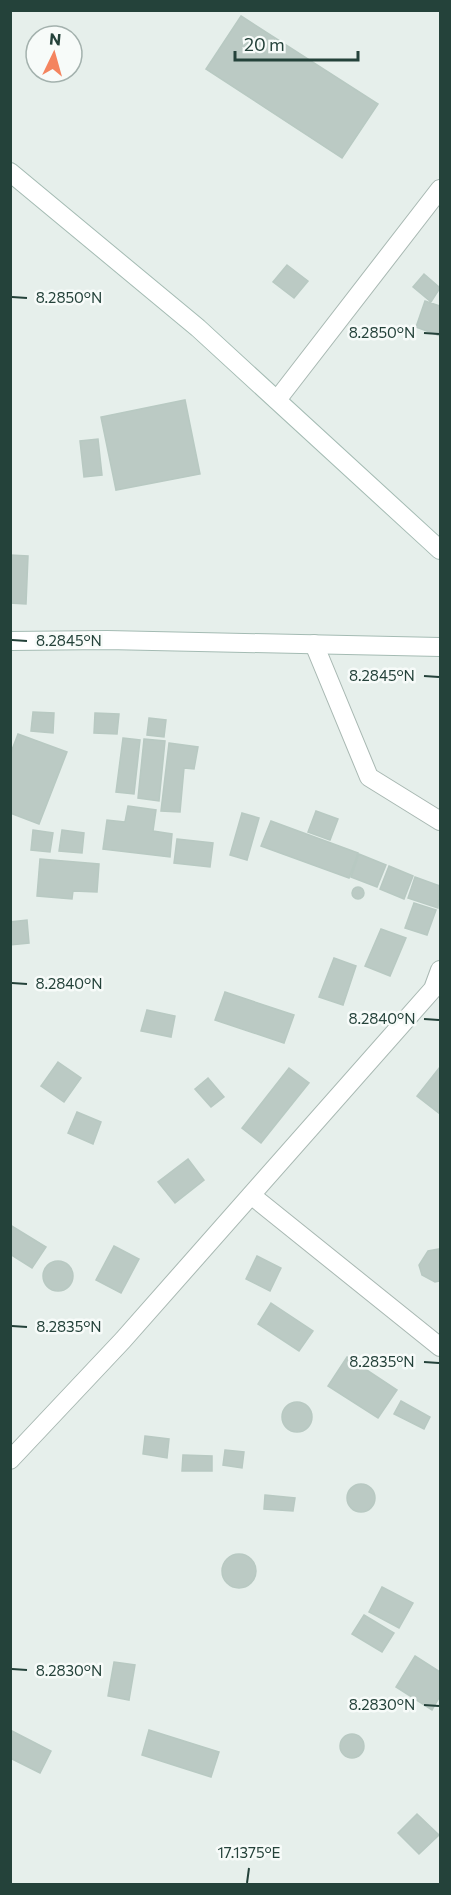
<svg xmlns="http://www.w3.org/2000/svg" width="451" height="1895" font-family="Commissioner,sans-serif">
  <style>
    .building { fill: #bbcac4; stroke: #b8c9c2; stroke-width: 1.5 }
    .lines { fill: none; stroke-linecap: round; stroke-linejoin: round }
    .street-casing { stroke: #a8b8b2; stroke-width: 20 }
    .secondary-casing { stroke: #a4bbb3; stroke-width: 20 }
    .street { stroke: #fff; stroke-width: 18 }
    .secondary { stroke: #fff; stroke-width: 18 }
    .ticks { fill: none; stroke: #24423a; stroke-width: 2 }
    .ticks-label { font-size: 15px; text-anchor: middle; fill: #24423a; stroke: #f7fbf9; stroke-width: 5; stroke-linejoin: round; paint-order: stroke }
  </style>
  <rect width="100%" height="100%" fill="#e6efeb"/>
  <!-- building -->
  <path class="building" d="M241,16L378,104L342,158L206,69Z
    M287,265L308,281L294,298L273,282Z
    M424,274L440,288L431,302L413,287Z
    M425,301L440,306V336L416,327Z
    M185,400L200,474L116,490L101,417Z
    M98,439L102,475L84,477L80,441Z
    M10,555L28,556L26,604L10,603Z
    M33,712L54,713L53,733L31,731Z
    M95,713L119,714L117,734L94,733Z
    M149,718L166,720L164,737L147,735Z
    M18,734L67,752L39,824L10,813V755Z
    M123,738L140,740L134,794L116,792Z
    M144,739L165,741L159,801L138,798Z
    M169,743L198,747L194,769L184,768L180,812L161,811Z
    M128,806L156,810L153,831L172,834L170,857L103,849L107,820L125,822Z
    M316,811L338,819L330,840L308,832Z
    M242,813L259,818L247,860L230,855Z
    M271,821L358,853L349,878L261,846Z
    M33,830L53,833L50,852L31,850Z
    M62,830L84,833L82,853L59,851Z
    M177,839L213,843L210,867L174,863Z
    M359,854L386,865L377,887L351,877Z
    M40,859L99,864L97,892L73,891L72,899L37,896Z
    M389,866L413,876L404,899L380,889Z
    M415,877L440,886L438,908L408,898Z
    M352 893a6 6 0 1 1 12 0a6 6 0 1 1-12 0Z
    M414,903L436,910L427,935L405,928Z
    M27,920L29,943L10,945V922Z
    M381,929L406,938L390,976L365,966Z
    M334,958L356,966L343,1005L319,997Z
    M225,992L294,1015L284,1043L215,1020Z
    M147,1010L175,1016L171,1037L141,1031Z
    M58,1062L81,1078L64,1102L41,1086Z
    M440,1067V1114L417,1096Z
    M289,1068L309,1083L261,1143L242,1128Z
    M208,1078L224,1097L211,1107L195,1089Z
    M77,1112L101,1122L93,1144L68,1133Z
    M188,1159L204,1180L175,1203L158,1182Z
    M10,1225L46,1247L32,1268L10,1254Z
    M114,1246L139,1259L121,1293L96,1280Z
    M439,1249L440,1281L435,1282L422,1275L419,1265L428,1251Z
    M257,1256L281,1268L270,1291L246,1279Z
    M43 1276a15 15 0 1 1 30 0a15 15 0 1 1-30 0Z
    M271,1303L313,1331L299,1351L258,1324Z
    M347,1357L397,1390L378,1418L328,1386Z
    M401,1401L430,1417L424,1429L394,1414Z
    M282 1417a15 15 0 1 1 30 0a15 15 0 1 1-30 0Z
    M145,1436L169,1439L167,1458L143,1454Z
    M225,1450L244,1452L242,1468L223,1465Z
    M183,1455L212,1456V1471H182Z
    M347 1498a14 14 0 1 1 28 0a14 14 0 1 1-28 0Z
    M265,1495L295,1498L293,1511L264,1509Z
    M222 1571a17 17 0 1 1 34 0a17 17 0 1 1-34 0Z
    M382,1587L413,1603L399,1628L369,1612Z
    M364,1615L394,1633L382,1652L352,1634Z
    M415,1656L440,1672V1696L432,1710L396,1687Z
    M114,1662L135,1665L129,1700L108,1696Z
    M10,1730L51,1751L40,1773L10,1758Z
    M149,1730L219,1752L211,1777L142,1755Z
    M340 1746a12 12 0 1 1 24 0a12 12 0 1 1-24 0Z
    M417,1814L439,1835L419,1854L398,1833Z"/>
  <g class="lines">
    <defs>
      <path id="street" d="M277,400L440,189
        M314,644L369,777L440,821
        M251,1195L440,1347
        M10,1460L123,1340L433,989L440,970"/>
      <path id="secondary" d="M10,172L198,328L440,550
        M10,641L107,640L440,647"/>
    </defs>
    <!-- street casing -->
    <use href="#street" class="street-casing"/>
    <!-- secondary casing -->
    <use href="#secondary" class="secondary-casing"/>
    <!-- street -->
    <use href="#street" class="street"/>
    <!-- secondary -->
    <use href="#secondary" class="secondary"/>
  </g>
  <!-- ticks -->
  <path class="ticks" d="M12,297L27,298M424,333L439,334M12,640L27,641M424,676L439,677M12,983L27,984M424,1019L439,1020M12,1326L27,1327M424,1362L439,1363M12,1669L27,1670M424,1705L439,1706M247,1883L249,1868"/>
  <g class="ticks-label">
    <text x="69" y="303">8.2850°N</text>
    <text x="382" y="338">8.2850°N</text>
    <text x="69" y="646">8.2845°N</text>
    <text x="382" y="681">8.2845°N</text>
    <text x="69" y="989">8.2840°N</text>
    <text x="382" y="1024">8.2840°N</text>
    <text x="69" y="1332">8.2835°N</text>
    <text x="382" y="1367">8.2835°N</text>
    <text x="69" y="1676">8.2830°N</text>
    <text x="382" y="1710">8.2830°N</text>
    <text x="249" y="1858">17.1375°E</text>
  </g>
  <!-- border -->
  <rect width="451" height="1895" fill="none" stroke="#24423a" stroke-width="24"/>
  <!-- north arrow -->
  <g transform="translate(54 54) rotate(5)"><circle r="28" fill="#f7fbf9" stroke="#a3b1ad" stroke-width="1.5"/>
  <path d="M0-4.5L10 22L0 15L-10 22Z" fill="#f4845f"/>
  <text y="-9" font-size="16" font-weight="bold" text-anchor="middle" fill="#24423a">N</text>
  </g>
  <!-- scale -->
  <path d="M235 51v9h123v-9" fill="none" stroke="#24423a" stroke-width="3"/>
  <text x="244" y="51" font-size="18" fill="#24423a" stroke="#f7fbf9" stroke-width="4.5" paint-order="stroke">20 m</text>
</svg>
